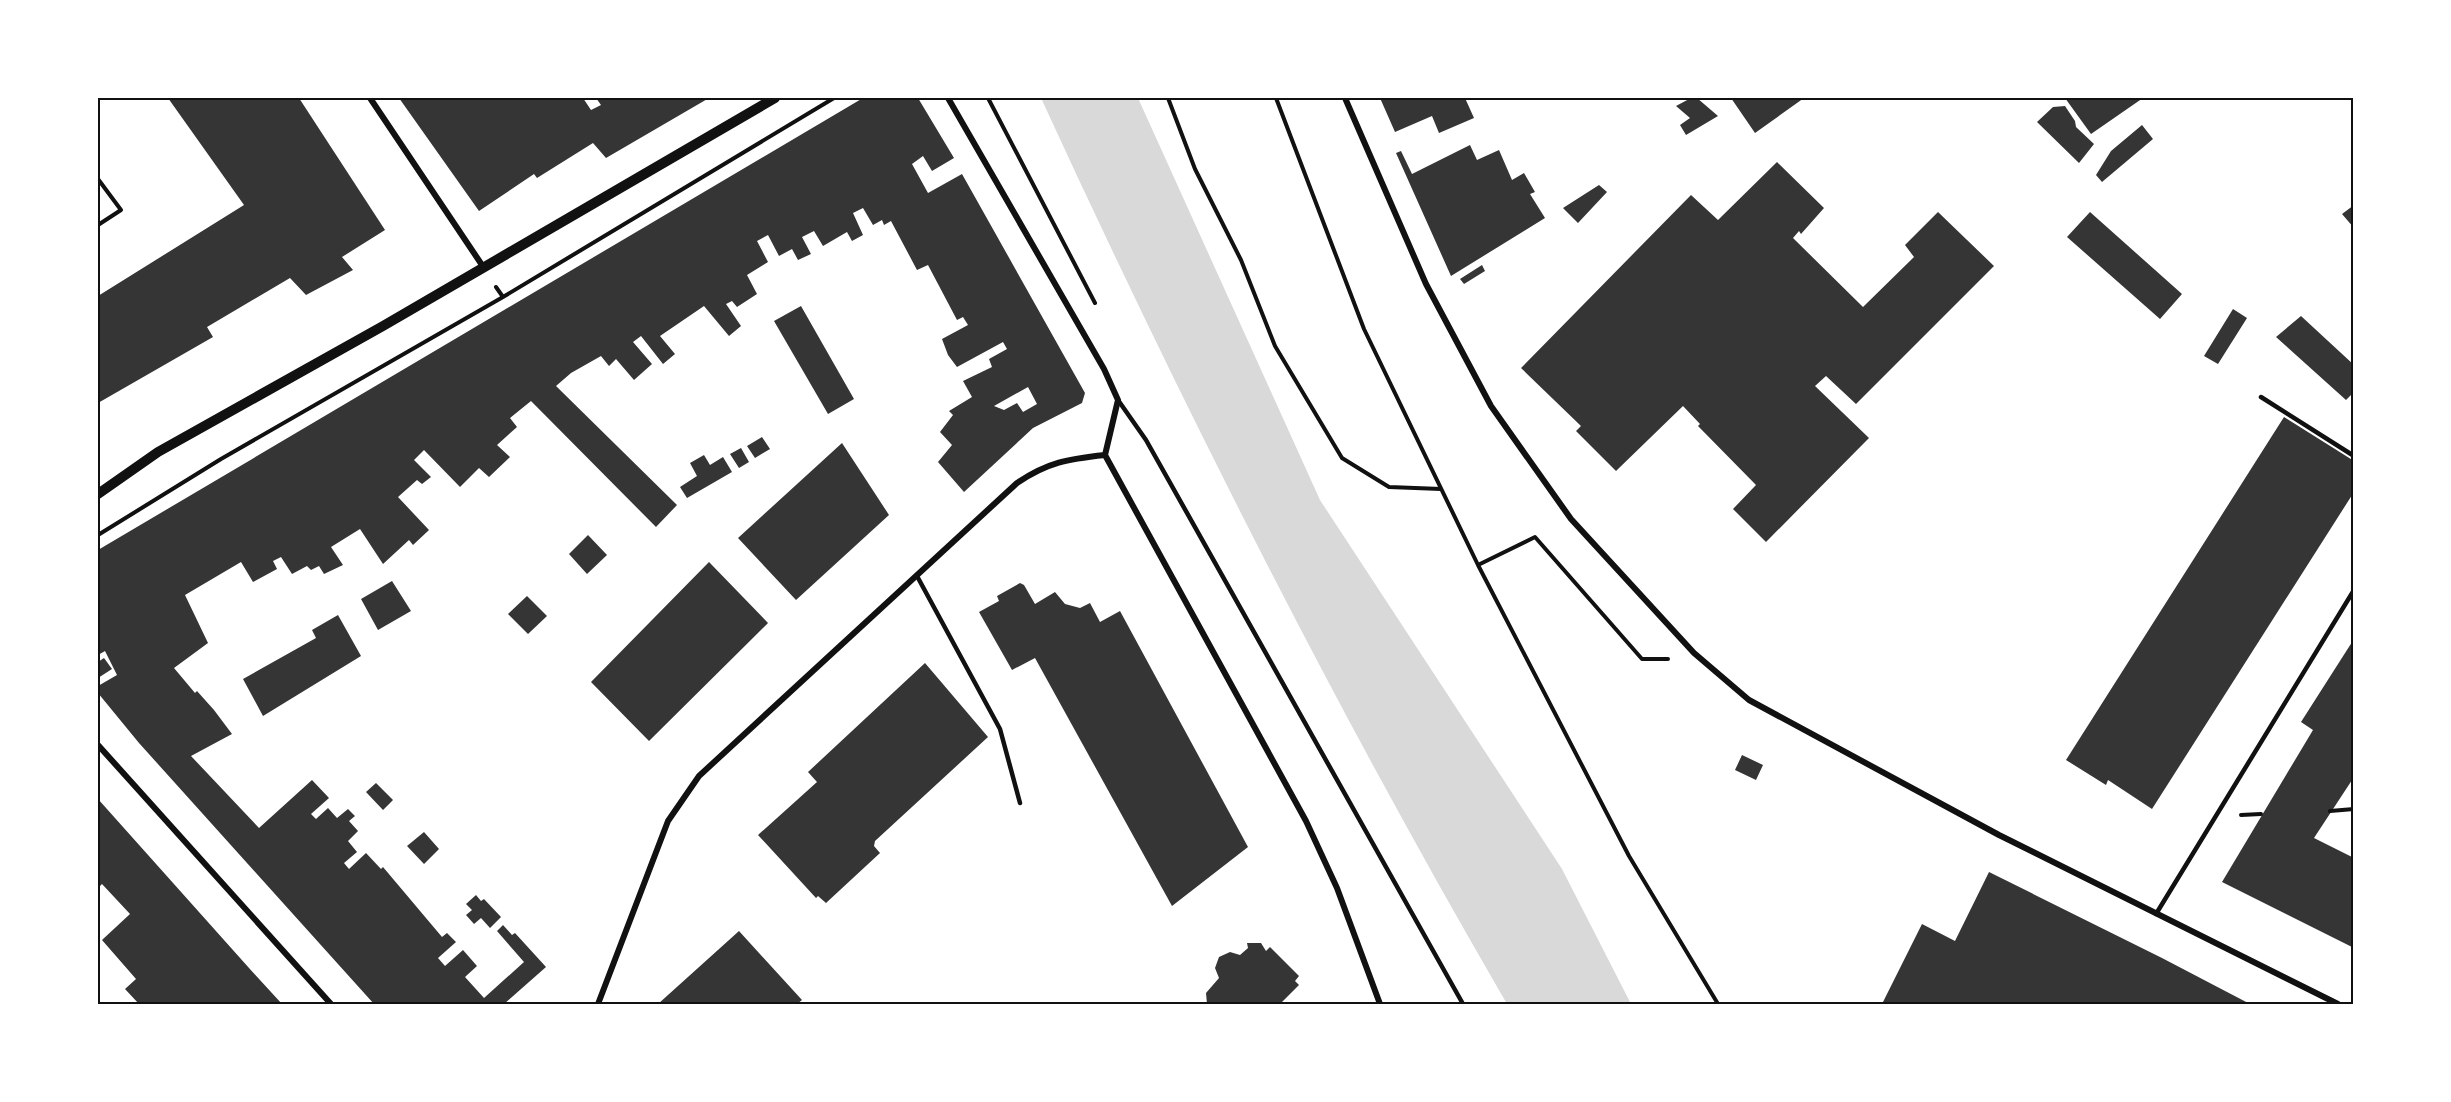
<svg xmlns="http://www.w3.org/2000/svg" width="2451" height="1102" font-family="'Archivo Narrow',sans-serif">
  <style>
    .water { fill: #d9d9d9 }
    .building { fill: #353535; fill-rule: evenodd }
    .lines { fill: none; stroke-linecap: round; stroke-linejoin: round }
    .path { stroke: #111; stroke-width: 4 }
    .service { stroke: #111; stroke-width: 4.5 }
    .minor { stroke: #111; stroke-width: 6 }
    .tertiary { stroke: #111; stroke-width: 10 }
    .neatline { fill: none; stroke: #111; stroke-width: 2 }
  </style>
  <rect width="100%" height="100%" fill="#fff"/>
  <!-- water -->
  <path class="water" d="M1041,98H1138L1320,500L1562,869L1631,1004H1507C1336,710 1183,407 1041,98Z"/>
  <!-- building -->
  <path class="building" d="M168,98H299L385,230L342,257L353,270L306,295L290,278L207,327L213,337L98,403V296L244,205Z
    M399,98H583L591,110L601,105L596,98H709L606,158L593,143L537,178L534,174L479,211Z
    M863,98H918L954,158L932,171L923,156L912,164L928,193L962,174L1085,393L1082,403L1033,428L964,492L938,462L952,445L940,432L953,415L949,411L972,397L963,381L992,367L989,359L1007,349L1003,342L957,367L948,355L942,339L968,325L963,317L957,320L928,265L917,270L891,221L884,225L882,220L873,225L863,208L853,213L863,235L852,241L847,232L823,246L814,231L802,237L811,254L798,260L792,249L779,256L768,235L757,241L768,262L747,275L757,294L737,307L732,301L726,304L741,326L729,336L704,306L660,336L675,354L663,364L641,336L633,342L652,364L634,380L616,359L609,366L601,356L571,373L556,386L677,505L656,527L531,401L510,418L517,427L497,445L510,457L489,477L479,468L460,487L424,450L414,460L431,477L422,484L417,480L398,497L429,530L413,545L409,540L383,564L360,529L331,547L343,565L324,574L319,566L311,570L307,566L292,574L281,557L273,561L277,569L253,582L241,562L185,595L208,643L174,668L195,693L197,691L214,710L232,734L191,756L259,828L312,780L329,798L311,814L316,819L328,808L337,818L348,809L355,816L349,821L358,831L348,841L357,852L344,863L349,869L366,853L381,869L383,867L442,937L447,933L456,942L438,958L445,966L463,950L477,966L465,977L484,998L524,962L497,931L503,925L512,935L515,933L546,967L504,1004H374L139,743L98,693V686L117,675L105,651L98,655V550ZM1028,387L1037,404L1023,412L1017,403L1004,410L994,406Z
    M1380,98H1465L1474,118L1439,133L1432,116L1395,132Z
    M1691,98H1697L1718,116L1686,135L1680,125L1690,118L1676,106Z
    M1731,98H1804L1755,133Z
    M2065,98H2143L2091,134Z
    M2065,106L2075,121L2076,127L2094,144L2079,163L2037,122L2053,107Z
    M2142,125L2153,139L2102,182L2096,175L2111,151Z
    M1470,145L1477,160L1499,150L1512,180L1524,173L1535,192L1530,194L1545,218L1451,276L1396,153L1401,151L1412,174Z
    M1777,162L1824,208L1801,234L1799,231L1793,238L1863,307L1914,257L1905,245L1938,212L1994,266L1856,404L1826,376L1815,386L1869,438L1766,542L1733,509L1756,485L1698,426L1700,424L1683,406L1616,471L1576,431L1581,426L1521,368L1691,195L1718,220Z
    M1599,185L1607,192L1578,223L1563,208Z
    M2354,205V228L2342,214Z
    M2090,212L2182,294L2160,319L2067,237Z
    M1482,265L1485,271L1464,284L1460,279Z
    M801,306L854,399L828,414L774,321Z
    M2233,309L2247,318L2218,364L2204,356Z
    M2301,316L2354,365V392L2346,400L2276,337Z
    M2284,417L2354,461V492L2152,809L2108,780L2106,785L2066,760Z
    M762,437L770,449L755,458L747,446Z
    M842,443L889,515L796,600L738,538Z
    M741,448L749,462L739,468L730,454Z
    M704,455L710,465L723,457L732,472L687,498L680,487L697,476L690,463Z
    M588,535L607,555L587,574L569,554Z
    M709,562L768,623L649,741L591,682Z
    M392,581L411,611L378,630L361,599Z
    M1020,583L1024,585L1035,604L1055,592L1065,604L1080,608L1090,603L1100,622L1120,611L1248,847L1172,906L1035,658L1012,670L979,612L999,601L997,596Z
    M527,596L547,616L528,634L508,614Z
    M338,615L361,656L263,716L243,679L316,638L312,630Z
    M2354,639V777L2314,838L2354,858V948L2222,882L2313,730L2301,722Z
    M104,658L112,669L98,678V662Z
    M925,663L988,737L875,841L874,846L880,853L826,903L818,896L816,898L758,835L817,782L808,772Z
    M1742,755L1763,765L1756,780L1735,770Z
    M376,783L393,800L383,810L366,792Z
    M98,799L249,968L282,1004H139L125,989L136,979L102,940L130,914L102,884L98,888Z
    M424,832L439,849L424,864L407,846Z
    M1989,872L2162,958L2250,1004H1882L1922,924L1955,941Z
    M476,895L481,901L484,899L501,917L490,928L481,918L474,924L466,915L472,910L466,904Z
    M739,931L802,1000L797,1004H658Z
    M1247,943H1261L1266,951L1270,947L1299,976L1295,981L1299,985L1280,1004H1207L1206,993L1219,978L1215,968L1219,957L1230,952L1240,955L1248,948Z"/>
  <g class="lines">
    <!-- path -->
    <path class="path" d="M988,98L1095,303
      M1168,98L1195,169L1241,260L1275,346L1342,458L1389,487L1441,489
      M1276,98L1364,329L1478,565L1629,856L1718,1004
      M98,179L121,210L98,225
      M503,297L834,98
      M98,535L221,459L503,297L496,287
      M1478,565L1535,537L1642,659H1668
      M2330,811L2354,809
      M2241,815L2261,814"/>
    <!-- service -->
    <path class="service" d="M2261,397L2354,456
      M1118,400L1146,440L1463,1004
      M917,576L1000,729L1020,803
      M2156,914L2354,590"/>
    <!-- minor -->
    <path class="minor" d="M370,98L484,268
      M948,98L1104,369L1118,400L1105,455L1306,821L1337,888L1380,1004
      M1345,98L1426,284L1491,406L1571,519L1694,653L1749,700L1999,835L2338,1004
      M98,745L331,1004
      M598,1004L668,821L699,776L1017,483C1048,462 1068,459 1105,455"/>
    <!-- tertiary -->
    <path class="tertiary" d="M98,494L158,452L383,326L775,98"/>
  </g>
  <!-- border -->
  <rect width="2451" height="1102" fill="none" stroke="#ffffff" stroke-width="198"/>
  <rect x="99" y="99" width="2253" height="904" class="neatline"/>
</svg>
